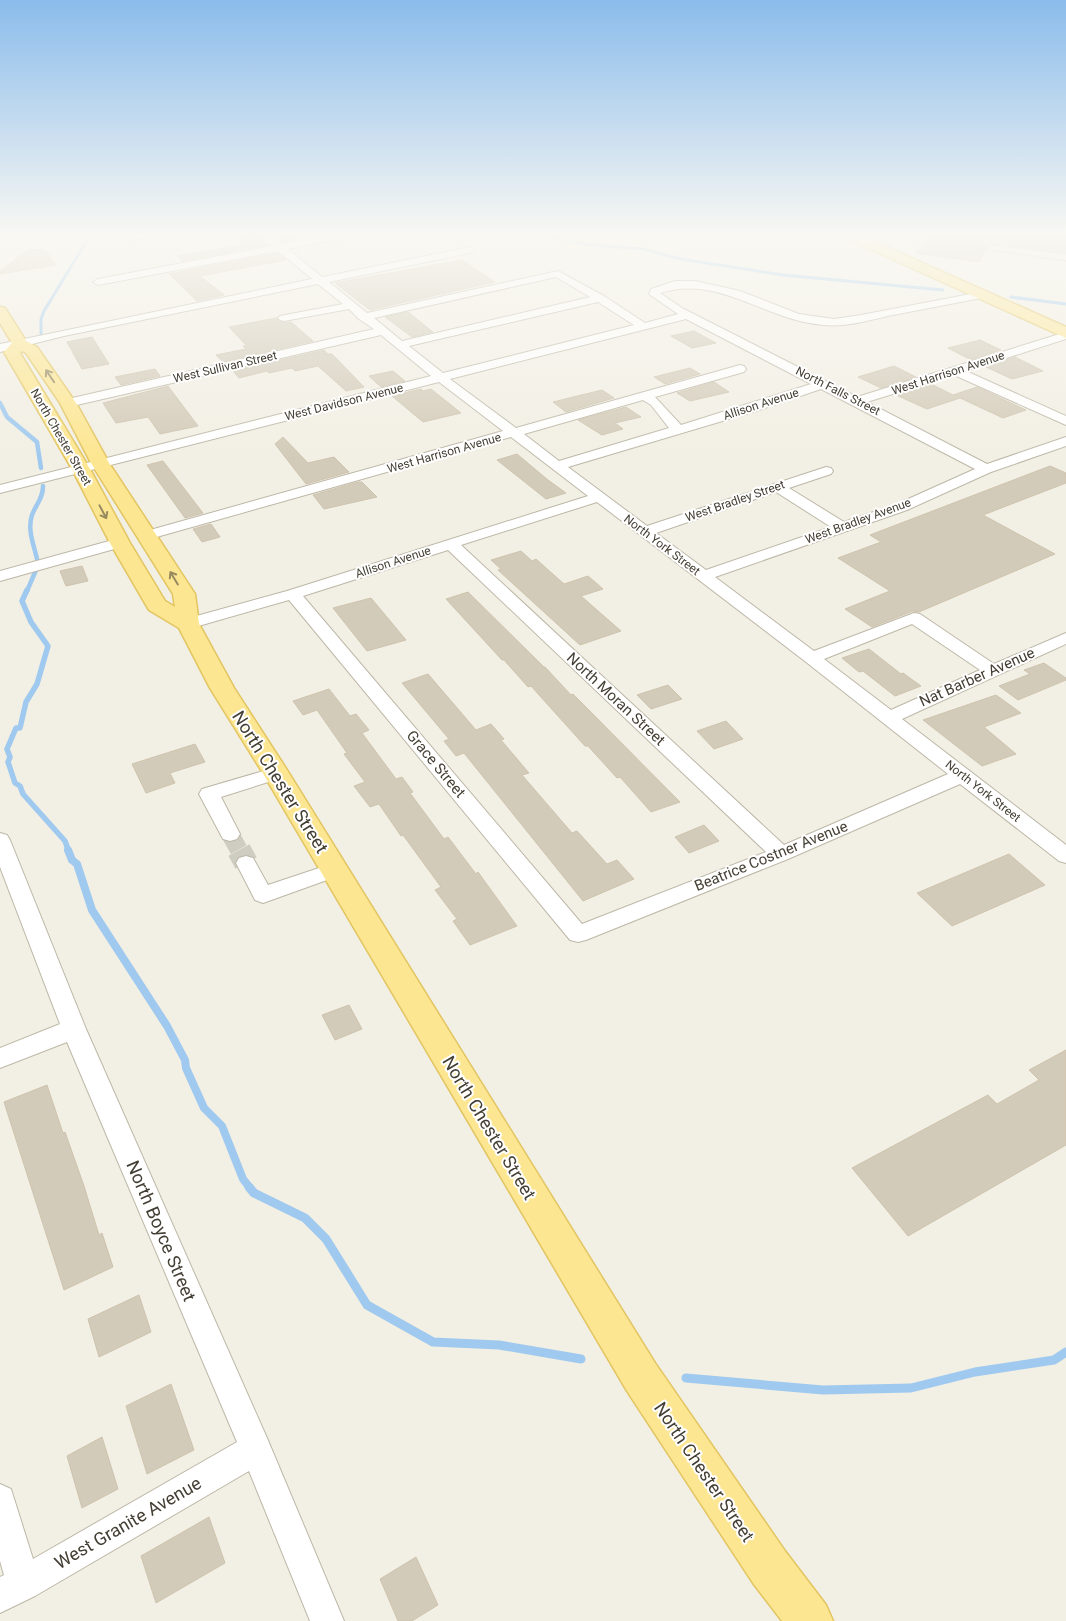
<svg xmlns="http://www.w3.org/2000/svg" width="1066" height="1621" font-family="Roboto,sans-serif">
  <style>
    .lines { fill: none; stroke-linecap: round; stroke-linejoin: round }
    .stream-far4 { stroke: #9fc9ef; stroke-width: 3 }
    .stream-far3 { stroke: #9fc9ef; stroke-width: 4.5 }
    .stream-far2 { stroke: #9fc9ef; stroke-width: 5.5 }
    .stream-far1 { stroke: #9fc9ef; stroke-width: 8 }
    .stream { stroke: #9fc9ef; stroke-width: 9 }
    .building { fill: #d3cbb9; stroke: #cec3ad }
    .minor-tunnel-far1 { stroke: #cfccc1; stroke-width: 18; stroke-dasharray: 18 9; stroke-linecap: butt }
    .minor-tunnel { stroke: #cfccc1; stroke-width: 24; stroke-dasharray: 24 12; stroke-linecap: butt }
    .minor-casing { stroke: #bdb7a7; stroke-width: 2 }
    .major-casing { stroke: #e2c561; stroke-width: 3 }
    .path { stroke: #bfb498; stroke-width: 2; stroke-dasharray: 1 1; stroke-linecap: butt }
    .minor { fill: #fff; fill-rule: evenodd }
    .major { fill: #fde691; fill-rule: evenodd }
    .oneway { stroke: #978a5e }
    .labels { text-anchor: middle; stroke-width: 4; stroke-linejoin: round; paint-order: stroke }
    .far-street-label { font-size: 12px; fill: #443f34; stroke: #fff }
    .street-label { font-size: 15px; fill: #443f34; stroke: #fff }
    .near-street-label { font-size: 18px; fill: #443f34; stroke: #fff }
  </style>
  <rect width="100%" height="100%" fill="#f2efe4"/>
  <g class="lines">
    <!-- stream-far4 -->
    <path class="stream-far4" d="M532,232L583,244L643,249L681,259L783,275L943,290
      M1011,297L1066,304
      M41,334V319L44,311L92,232"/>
    <!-- stream-far3 -->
    <path class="stream-far3" d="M0,403L7,417L37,442L41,468
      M37,559C34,545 27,530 32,515C36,504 43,499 43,486
      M27,591L36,570"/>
    <!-- stream-far2 -->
    <path class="stream-far2" d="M27,590L22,601L31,622L48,646L37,684L26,702L20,728H16L7,749L10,757L8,762L15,783L20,786L23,794L65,841L69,852"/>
    <!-- stream-far1 -->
    <path class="stream-far1" d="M68,850L72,860L77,864L92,910L167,1026L185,1060L186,1068L204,1108L222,1126L243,1179L250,1188"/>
    <!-- stream -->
    <path class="stream" d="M249,1187L254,1193L305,1218L326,1239L367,1305L433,1342L499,1345L581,1359
      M686,1378L823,1390L911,1388L975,1372L1054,1360L1066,1352"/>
  </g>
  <!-- building -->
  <path class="building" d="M230,232H253L268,245L183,261L177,256L244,245Z
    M269,232H297L298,239L282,242Z
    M931,232H1066V254L990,245L979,262L916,253Z
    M29,249L45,250L56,265L0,274V271Z
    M277,253L286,260L200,276L224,295L197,301L169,274Z
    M462,260L495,282L370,310L335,283Z
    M408,312L433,332L412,337L385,317Z
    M276,318L284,323L291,322L313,341L223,362L216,355L246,349L243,346H247L229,327Z
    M694,331L716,343L692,348L671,336Z
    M92,337L109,364L82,369L67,342Z
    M980,340L1001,350L971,360L948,348Z
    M324,350L328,354H332L364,387L346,391L318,366L295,371L292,368L269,373L267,371L239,378L233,371Z
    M1015,357L1043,371L1012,379L986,367Z
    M894,366L916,377L881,388L858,377Z
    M690,368L700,374L665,384L654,377Z
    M155,369L160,376L121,385L115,377Z
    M393,371L405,381L381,387L369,376Z
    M714,382L729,392L690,401L677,393Z
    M931,384L953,395L977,387L1026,410L1003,418L960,398L927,409L896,395Z
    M168,386L198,426L160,434L148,417L116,423L103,403Z
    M421,389L423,391L431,389L461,413L423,422L392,396Z
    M602,390L614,398L566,412L553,402Z
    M626,407L641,417L615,423L623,429L602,435L578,420Z
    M283,437L308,463L334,457L349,472L306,484L275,444Z
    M517,454L548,480L566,493L546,499L497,460Z
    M163,461L203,513L185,518L147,465Z
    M1050,466L1066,473V483L983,515L1055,554L919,612L913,611L872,627L845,609L890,591L838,558L881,542L870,535Z
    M358,482H362L377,497L324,509L313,495Z
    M211,524L220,537L202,542L193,529Z
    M521,551L532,561L536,559L564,584L588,576L603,589L581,596L621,631L580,645L498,570L501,569L491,560Z
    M82,566L88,581L66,586L60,571Z
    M468,592L544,667H545L571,695L573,694L680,802L651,812L620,777L617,778L588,746H585L531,686L528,687L504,660H502L446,599Z
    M371,598L406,640L367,651L333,608Z
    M869,649L901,674L903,673L921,686L895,696L863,671L859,672L842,658Z
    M1044,663L1066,678V680L1018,700L999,686L1030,674L1024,670Z
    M428,674L476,730L491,724L504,739L501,740L529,773L522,775L572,833L577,831L607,864L617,860L634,879L583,901L464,753L456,756L444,741L449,739L402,683Z
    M668,685L682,699L651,709L637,695Z
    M329,689L350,716L356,714L369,730L362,733L396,779L402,777L413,792L410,793L444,839L448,837L476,874L478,872L517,926L470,945L453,921L457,919L435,890L441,887L403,835L401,836L379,804L370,807L354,786L365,782L344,754L347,753L317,710L303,715L293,701Z
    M996,695L1021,713L984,727L1016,754L982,766L923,720Z
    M726,721L743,739L714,749L697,731Z
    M195,744L205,762L170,773L175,783L146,793L132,764Z
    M704,825L719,841L689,853L675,837Z
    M1009,854L1045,885L952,926L917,893Z
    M349,1005L362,1029L335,1040L322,1015Z
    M1066,1050V1145L908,1236L852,1168L988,1095L997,1104L1039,1080L1029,1070Z
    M47,1085L63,1133L65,1132L84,1186L99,1235L102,1233L113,1267L64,1290L4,1102Z
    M139,1295L151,1332L99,1357L88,1319Z
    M171,1384L194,1450L147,1474L126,1406Z
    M102,1437L118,1489L82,1508L67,1456Z
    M209,1517L225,1563L156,1603L141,1556Z
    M416,1557L438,1605L412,1621H398L380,1579Z"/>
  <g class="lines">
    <!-- minor-tunnel-far1 -->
    <path class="minor-tunnel-far1" d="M230,834L240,852"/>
    <!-- minor-tunnel -->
    <path class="minor-tunnel" d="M239,850L246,863"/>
    <defs>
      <path id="minor" d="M147,232H168L163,235L133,240L128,237L130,235Z
        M255,232H266L282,244L349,232H368L363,235L288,249L322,277L470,247L475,250L470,253L329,282L367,313L558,271L604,296L645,323L678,314L649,294L651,289L675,281H695L740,291L799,314L834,319L861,315L981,292L985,293L986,295L981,298C950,304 919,310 888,316C867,321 846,327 824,325C765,321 720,274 660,293L682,308L857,397L1066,332V339L966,371L1066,416V425L954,375L867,402L987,464L1066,437V446L991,472L907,510L715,577L814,651L914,613L920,614L994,664L1066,633V644L902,719L1066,845V863L1059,861L960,784L788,859L586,940L578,942L570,940L289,600L188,629L182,628L180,624L182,620L287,591L588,496L511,437L153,538H143L140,535L143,532L503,431L439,382L0,493V485L431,376L381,335L68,407L62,403L68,399L374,329L359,319L349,309L284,321L280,320L278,318L280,316L343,304L318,284L64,336L0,352V344L312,279L278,251L98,285L93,282L98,279L272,246ZM556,277L590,297L402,341L374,318ZM598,302L634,325L443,373L409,346ZM686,319L811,384L681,425L655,397L744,372L746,369L744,366L740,365L516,428L450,379ZM821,389L975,469L897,504L844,522L789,488L831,474L833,471L831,468L826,467L647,526L568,467L756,411ZM643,400L651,405L669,428L559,461L524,434ZM776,492L831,527L706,570L656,533ZM597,502L806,662L948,774L784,845L461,545ZM448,550L766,852L582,924L303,596ZM912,624L980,670L891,710L824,659Z
        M120,538L125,540L128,543L125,546L0,581V571Z
        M277,767L284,769L287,773L284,777L221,797L240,834L237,839L230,841L223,839L199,794L202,789Z
        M0,833L7,835L10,840L86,1029L267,1438L344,1621H310L249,1471L35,1596L0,1613V1577L4,1575L0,1561V1484L11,1489L33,1559L237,1442L67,1042L0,1068V1048L60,1024L0,867Z
        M246,856L253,858L268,885L334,863L341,865L345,870L341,875L263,903L255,900L236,863L239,858Z"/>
      <path id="major" d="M837,232H853L1066,327V338L839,235Z
        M0,307L5,308L26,341L37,347L76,403L109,463L195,594L199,624L234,688L287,770L655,1363L785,1551L826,1605L833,1621H782L753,1583L627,1391L261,770L210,688L179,628L149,610L146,605L110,543L72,469L4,352L12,343L0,323ZM22,351L26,353L60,403L91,463L173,594L175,607L165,601L130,543L90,469L20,353Z"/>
    </defs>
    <!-- minor casing -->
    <use href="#minor" class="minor-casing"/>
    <!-- major casing -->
    <use href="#major" class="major-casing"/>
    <!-- path -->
    <path class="path" d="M891,236L1066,261"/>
    <!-- minor -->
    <use href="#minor" class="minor"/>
    <!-- major -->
    <use href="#major" class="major"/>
  </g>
  <!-- one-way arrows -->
  <defs><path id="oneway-shaft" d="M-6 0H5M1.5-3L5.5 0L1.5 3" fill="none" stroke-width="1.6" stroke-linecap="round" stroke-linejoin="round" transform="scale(1.25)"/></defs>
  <g class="oneway">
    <use href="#oneway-shaft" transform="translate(50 376) rotate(-124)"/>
    <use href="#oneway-shaft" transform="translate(103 512) rotate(62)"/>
    <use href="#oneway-shaft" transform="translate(174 578) rotate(-121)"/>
  </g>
  <!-- sky -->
  <linearGradient id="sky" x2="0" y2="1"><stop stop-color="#8bbceb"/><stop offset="0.51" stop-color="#f9f8f3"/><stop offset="1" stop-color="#f9f8f3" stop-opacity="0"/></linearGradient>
  <rect width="1066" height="459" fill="url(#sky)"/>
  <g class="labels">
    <!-- far-street labels -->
    <g class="far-street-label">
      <text transform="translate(225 367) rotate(-13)" y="4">West Sullivan Street</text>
      <text transform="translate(948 373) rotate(-18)" y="4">West Harrison Avenue</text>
      <text transform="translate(838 391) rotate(27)" y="4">North Falls Street</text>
      <text transform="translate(344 402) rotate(-14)" y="4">West Davidson Avenue</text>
      <text transform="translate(761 404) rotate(-18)" y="4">Allison Avenue</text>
      <text transform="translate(61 437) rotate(60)" y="4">North Chester Street</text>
      <text transform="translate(444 453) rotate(-16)" y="4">West Harrison Avenue</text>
      <text transform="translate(735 501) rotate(-19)" y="4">West Bradley Street</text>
      <text transform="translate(858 521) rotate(-20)" y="4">West Bradley Avenue</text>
      <text transform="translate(662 545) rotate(37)" y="4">North York Street</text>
      <text transform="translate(393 562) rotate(-18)" y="4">Allison Avenue</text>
      <text transform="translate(983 791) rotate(38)" y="4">North York Street</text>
    </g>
    <!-- street labels -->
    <g class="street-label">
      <text transform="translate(977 677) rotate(-24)" y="5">Nat Barber Avenue</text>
      <text transform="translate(616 699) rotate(43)" y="5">North Moran Street</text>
      <text transform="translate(436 764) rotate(50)" y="5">Grace Street</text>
      <text transform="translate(771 856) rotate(-22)" y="5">Beatrice Costner Avenue</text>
    </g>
    <!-- near-street labels -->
    <g class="near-street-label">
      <text transform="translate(280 782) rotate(58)" y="6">North Chester Street</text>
      <text transform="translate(489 1128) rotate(59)" y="6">North Chester Street</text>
      <text transform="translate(161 1231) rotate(67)" y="6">North Boyce Street</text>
      <text transform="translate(704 1472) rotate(56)" y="6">North Chester Street</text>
      <text transform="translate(128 1523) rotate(-30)" y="6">West Granite Avenue</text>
    </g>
  </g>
</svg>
